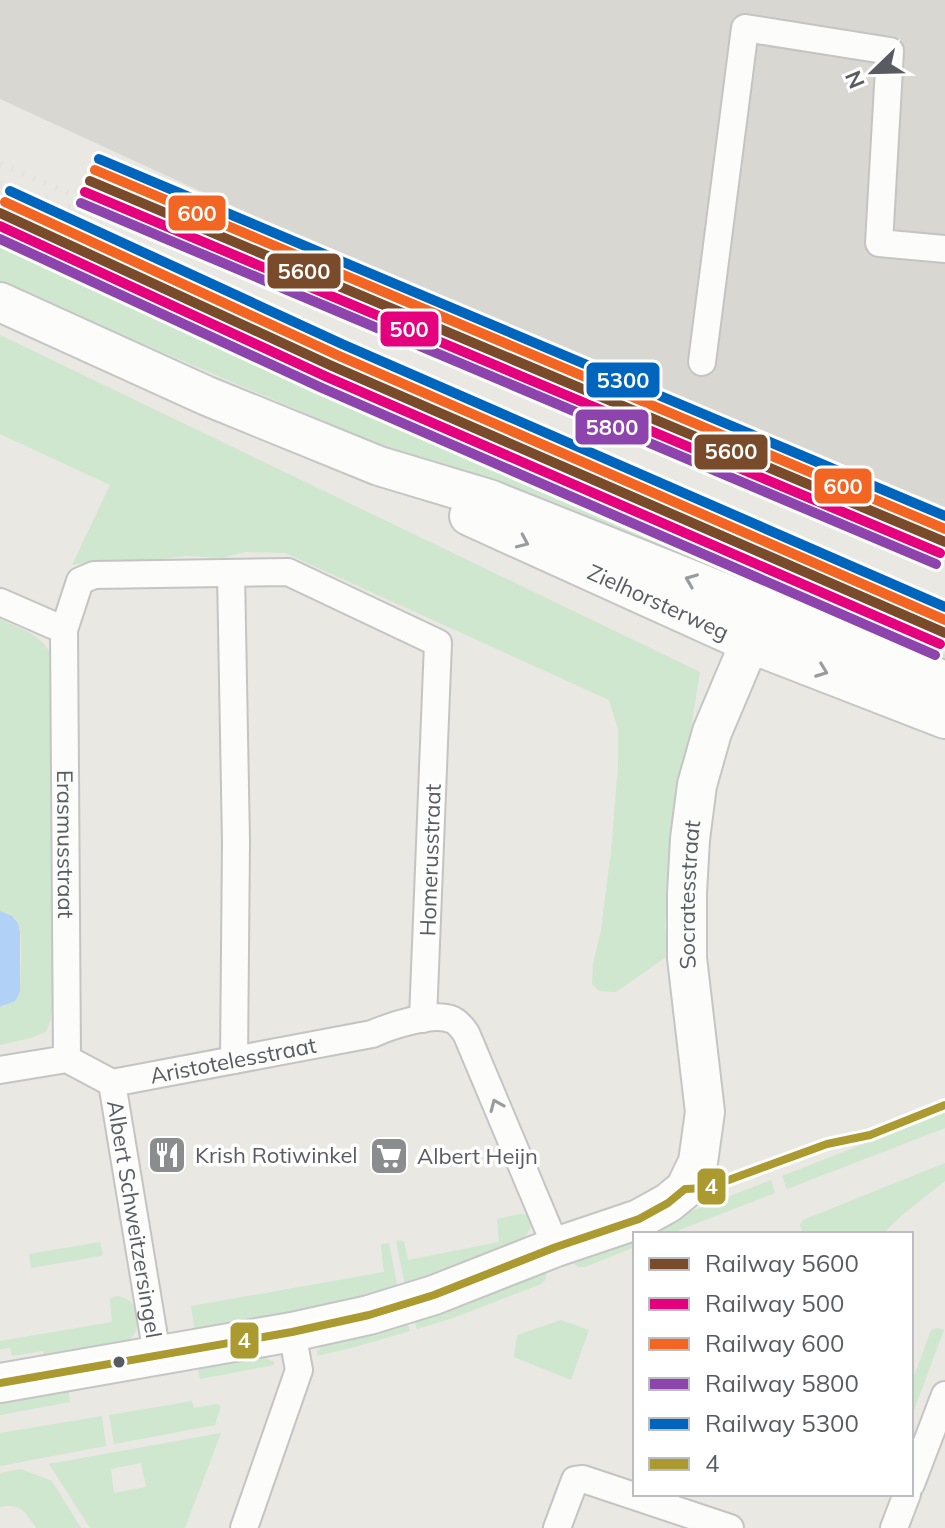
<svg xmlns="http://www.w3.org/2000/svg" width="945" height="1528" font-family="Mulish,sans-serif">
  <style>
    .industrial { fill: #d9d7d1 }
    .green { fill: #cfe6cf; fill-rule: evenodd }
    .water { fill: #b2d1f6 }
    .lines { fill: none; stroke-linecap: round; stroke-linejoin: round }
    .street-casing { stroke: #c5c4c4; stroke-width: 30 }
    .secondary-casing { stroke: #c5c5c5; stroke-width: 42 }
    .street { stroke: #fcfcfb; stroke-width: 26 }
    .secondary { stroke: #fcfcfb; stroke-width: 38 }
    .rail { stroke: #e2e2e1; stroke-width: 6; stroke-dasharray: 2 10; stroke-linecap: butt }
    .bus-1-casing { stroke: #fff; stroke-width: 14 }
    .bus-1 { stroke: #aa9a30; stroke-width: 8 }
    .rail-1-casing { stroke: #fff; stroke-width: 16 }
    .rail-2-casing { stroke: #fff; stroke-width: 16 }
    .rail-3-casing { stroke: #fff; stroke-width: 16 }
    .rail-4-casing { stroke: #fff; stroke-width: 16 }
    .rail-5-casing { stroke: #fff; stroke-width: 16 }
    .rail-1 { stroke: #7a4b2a; stroke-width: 10 }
    .rail-2 { stroke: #e5007d; stroke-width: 10 }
    .rail-3 { stroke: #f26522; stroke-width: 10 }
    .rail-4 { stroke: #8e44ad; stroke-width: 10 }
    .rail-5 { stroke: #0065bd; stroke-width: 10 }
    .oneway { stroke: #9a9b9f }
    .bus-dot { fill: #585b61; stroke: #fff; stroke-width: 3 }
    .labels { text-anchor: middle; stroke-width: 7; stroke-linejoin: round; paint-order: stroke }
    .street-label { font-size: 22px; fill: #585b61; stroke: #fff }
    .poi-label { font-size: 22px; fill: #585b61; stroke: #fff; text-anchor: start }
    .line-badge { stroke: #fff; stroke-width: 3 }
    .badge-label { font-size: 22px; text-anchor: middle; font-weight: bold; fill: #fff }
  </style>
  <rect width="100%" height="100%" fill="#e9e8e2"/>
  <!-- industrial -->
  <path class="industrial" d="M0,0H945V525L663,404L0,99Z"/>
  <!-- green -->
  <path class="green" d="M0,232L508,464L945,654V662L502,497L0,283Z
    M0,335L700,672L675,831L665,926L669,955L616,992L599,991L592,984L593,963L601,930L611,852L618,766V729L609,700L285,553L245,552L222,558L186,556L153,560H106L72,565L110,485L0,434Z
    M0,619C21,629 46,636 53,660L54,992L51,1018L46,1032L31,1038L0,1045V1007L5,1006L20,992C20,976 24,933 17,921C13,915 6,914 0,911Z
    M945,1112V1128L787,1189L782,1176Z
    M945,1163V1181L901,1216L883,1234H803L800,1225L803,1220Z
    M771,1180L775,1193L669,1234H635V1247L585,1267H578L572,1262L571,1258Z
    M521,1214L529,1216L532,1224L527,1234L521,1242L405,1286L396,1241L401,1240L404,1242L408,1260L499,1242L497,1219Z
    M100,1242L103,1254L101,1256L31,1268L29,1254Z
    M389,1243L398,1289L356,1301L195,1334L191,1306L384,1272L381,1247L382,1244Z
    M545,1268C548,1275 547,1280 541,1284L453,1318L417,1329L413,1317Z
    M118,1296C144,1302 144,1330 125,1344L45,1361L43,1351L12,1356L10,1348L0,1349V1341L112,1322L110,1300L112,1297Z
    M406,1319L410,1331L355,1347L317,1356V1351L326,1343Z
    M561,1320L589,1330L571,1380L514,1357L517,1335Z
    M938,1328L944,1330L911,1418V1384L931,1330Z
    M261,1356L274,1362V1365L200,1379L197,1365Z
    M68,1388L70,1402L0,1415V1401Z
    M192,1401L194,1408L217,1404L221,1406L215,1425L114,1444L109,1415Z
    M102,1416L106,1446L0,1466V1433Z
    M221,1433L185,1528H90L49,1464ZM141,1463L146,1487L114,1493L111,1469Z
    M21,1469L52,1481L81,1528H36C25,1512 22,1503 0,1507V1473Z"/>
  <!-- water -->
  <path class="water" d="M0,911L12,916L18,923L20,933V992L15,1001L0,1007Z"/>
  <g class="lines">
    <defs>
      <g id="street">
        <path d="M702,362L745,28L890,51L879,243L945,249"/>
        <path d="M231,573L236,842L234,1060"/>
        <path id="s1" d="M0,602L64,630L67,1059"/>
        <path d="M64,630L80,581L94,575L288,572L438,643L423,1019"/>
        <path id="s2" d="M0,1070L67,1059L112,1083L372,1034C390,1026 434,1011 453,1020C459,1023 462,1028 466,1033L556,1247"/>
        <path id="s3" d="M112,1083L157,1355"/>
        <path d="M911,1484L945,1395"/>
        <path d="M244,1528L299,1370L292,1332"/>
        <path d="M557,1528L575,1480L583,1479L730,1528"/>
        <path d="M894,1528L907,1494"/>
      </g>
      <g id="secondary">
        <path d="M0,302L207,396L379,466L489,499L945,681"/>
        <path id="s4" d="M469,516L749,643L945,719"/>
        <path id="s5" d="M0,1383L292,1332L369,1315L434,1295L556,1247L639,1219L668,1203L685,1189L698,1162L705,1112L687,958V893L690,839L697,785L712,732L764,609"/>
      </g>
    </defs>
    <!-- street casing -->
    <use href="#street" class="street-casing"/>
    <!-- secondary casing -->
    <use href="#secondary" class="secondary-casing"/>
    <!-- street -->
    <use href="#street" class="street"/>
    <!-- secondary -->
    <use href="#secondary" class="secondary"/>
    <!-- rail -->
    <path class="rail" d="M0,164L945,565
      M0,183L102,219"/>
    <defs>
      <path id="bus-1" d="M0,1383L292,1332L369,1315L434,1295L556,1247L639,1219L668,1203L685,1189L707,1188L827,1144L870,1135L945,1105"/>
    </defs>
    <!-- bus-1 casing -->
    <use href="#bus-1" class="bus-1-casing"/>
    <!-- bus-1 -->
    <use href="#bus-1" class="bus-1"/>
    <defs>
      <path id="rail-1" d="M90,181L945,542
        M0,213L332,366L945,633"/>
      <path id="rail-2" d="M85,192L940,553
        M0,226L327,377L940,644"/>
      <path id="rail-3" d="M95,170L945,529
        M5,202L337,355L945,620"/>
      <path id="rail-4" d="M81,203L936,564
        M0,239L322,388L935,655"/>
      <path id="rail-5" d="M99,159L945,516
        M10,191L342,344L945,607"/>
    </defs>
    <!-- rail-1 casing -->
    <use href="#rail-1" class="rail-1-casing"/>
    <!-- rail-2 casing -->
    <use href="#rail-2" class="rail-2-casing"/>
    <!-- rail-3 casing -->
    <use href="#rail-3" class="rail-3-casing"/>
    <!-- rail-4 casing -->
    <use href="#rail-4" class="rail-4-casing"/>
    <!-- rail-5 casing -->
    <use href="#rail-5" class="rail-5-casing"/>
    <!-- rail-1 -->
    <use href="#rail-1" class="rail-1"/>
    <!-- rail-2 -->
    <use href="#rail-2" class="rail-2"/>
    <!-- rail-3 -->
    <use href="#rail-3" class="rail-3"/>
    <!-- rail-4 -->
    <use href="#rail-4" class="rail-4"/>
    <!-- rail-5 -->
    <use href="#rail-5" class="rail-5"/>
  </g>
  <!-- one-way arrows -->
  <defs><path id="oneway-chevron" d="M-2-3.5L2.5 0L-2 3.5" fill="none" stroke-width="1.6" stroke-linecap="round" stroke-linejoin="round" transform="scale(2)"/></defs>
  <g class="oneway">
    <use href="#oneway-chevron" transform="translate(523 542) rotate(24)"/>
    <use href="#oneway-chevron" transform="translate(691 580) rotate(-158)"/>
    <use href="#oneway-chevron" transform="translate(822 671) rotate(21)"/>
    <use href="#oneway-chevron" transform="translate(496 1105) rotate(-113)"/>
  </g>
  <!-- icons -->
  <defs>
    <symbol id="restaurant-square" viewBox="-11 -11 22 22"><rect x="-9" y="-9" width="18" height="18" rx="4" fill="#8b8c8e" stroke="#fff"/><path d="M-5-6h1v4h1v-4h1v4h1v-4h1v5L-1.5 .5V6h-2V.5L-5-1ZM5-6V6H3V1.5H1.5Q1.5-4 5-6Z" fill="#fff"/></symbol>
    <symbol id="supermarket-square" viewBox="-11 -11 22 22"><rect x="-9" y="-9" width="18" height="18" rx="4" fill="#8b8c8e" stroke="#fff"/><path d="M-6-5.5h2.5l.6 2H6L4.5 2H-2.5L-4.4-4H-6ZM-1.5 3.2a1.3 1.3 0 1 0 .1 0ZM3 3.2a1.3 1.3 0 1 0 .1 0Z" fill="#fff"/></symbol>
  </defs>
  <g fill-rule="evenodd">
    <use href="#restaurant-square" x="145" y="1133" width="44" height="44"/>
    <use href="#supermarket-square" x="367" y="1134" width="44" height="44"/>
  </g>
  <!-- markers -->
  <circle class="bus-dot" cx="119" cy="1362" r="7"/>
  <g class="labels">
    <!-- street labels -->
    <g class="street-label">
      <text dy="8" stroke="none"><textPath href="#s4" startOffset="208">Zielhorsterweg</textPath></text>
      <text dy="8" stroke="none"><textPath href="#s1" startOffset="284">Erasmusstraat</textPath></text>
      <text transform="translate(430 860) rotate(-88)" y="8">Homerusstraat</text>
      <text dy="8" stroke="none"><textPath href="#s5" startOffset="1016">Socratesstraat</textPath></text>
      <text dy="8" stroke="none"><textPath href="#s2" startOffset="242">Aristotelesstraat</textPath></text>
      <text dy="8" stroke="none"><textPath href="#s3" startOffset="138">Albert Schweitzersingel</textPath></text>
    </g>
    <!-- poi labels -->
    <g class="poi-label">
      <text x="195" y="1163">Krish Rotiwinkel</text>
      <text x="417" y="1164">Albert Heijn</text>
    </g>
  </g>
  <g class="line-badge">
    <rect x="167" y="194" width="60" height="38" rx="8" fill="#f26522"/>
    <rect x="266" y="252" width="76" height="38" rx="8" fill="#7a4b2a"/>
    <rect x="379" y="310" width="61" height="38" rx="8" fill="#e5007d"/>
    <rect x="585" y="361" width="76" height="38" rx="8" fill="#0065bd"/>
    <rect x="574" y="408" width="76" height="38" rx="8" fill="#8e44ad"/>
    <rect x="693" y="433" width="76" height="38" rx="8" fill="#7a4b2a"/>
    <rect x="813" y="467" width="60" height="38" rx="8" fill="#f26522"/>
    <rect x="696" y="1167" width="31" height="39" rx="8" fill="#aa9a30"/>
    <rect x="229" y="1321" width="31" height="39" rx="8" fill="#aa9a30"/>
  </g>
  <g class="badge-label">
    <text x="197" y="221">600</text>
    <text x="304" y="279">5600</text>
    <text x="409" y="337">500</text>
    <text x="623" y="388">5300</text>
    <text x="612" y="435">5800</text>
    <text x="731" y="459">5600</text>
    <text x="843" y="494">600</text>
    <text x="711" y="1194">4</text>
    <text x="244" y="1348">4</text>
  </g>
  <!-- legend -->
  <rect x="633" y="1232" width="280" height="264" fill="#ffffff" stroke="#bcbdc0" stroke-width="2"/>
  <rect x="649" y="1258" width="40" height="12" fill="#7a4b2a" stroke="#bcbdc0" stroke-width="2"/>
  <text x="705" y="1272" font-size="24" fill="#585b61">Railway 5600</text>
  <rect x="649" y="1298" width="40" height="12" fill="#e5007d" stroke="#bcbdc0" stroke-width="2"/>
  <text x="705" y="1312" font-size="24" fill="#585b61">Railway 500</text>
  <rect x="649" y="1338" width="40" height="12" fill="#f26522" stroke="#bcbdc0" stroke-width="2"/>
  <text x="705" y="1352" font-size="24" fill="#585b61">Railway 600</text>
  <rect x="649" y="1378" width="40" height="12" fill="#8e44ad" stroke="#bcbdc0" stroke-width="2"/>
  <text x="705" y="1392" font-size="24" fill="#585b61">Railway 5800</text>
  <rect x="649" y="1418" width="40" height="12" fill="#0065bd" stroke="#bcbdc0" stroke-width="2"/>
  <text x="705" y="1432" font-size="24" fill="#585b61">Railway 5300</text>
  <rect x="649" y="1458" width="40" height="12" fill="#aa9a30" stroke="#bcbdc0" stroke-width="2"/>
  <text x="705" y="1472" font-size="24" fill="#585b61">4</text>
  <!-- north arrow -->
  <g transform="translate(873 72) rotate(247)" stroke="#ffffff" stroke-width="6" paint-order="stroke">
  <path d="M0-6L14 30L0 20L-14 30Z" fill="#585b61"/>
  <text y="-12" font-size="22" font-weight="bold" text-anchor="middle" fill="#585b61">N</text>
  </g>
</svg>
